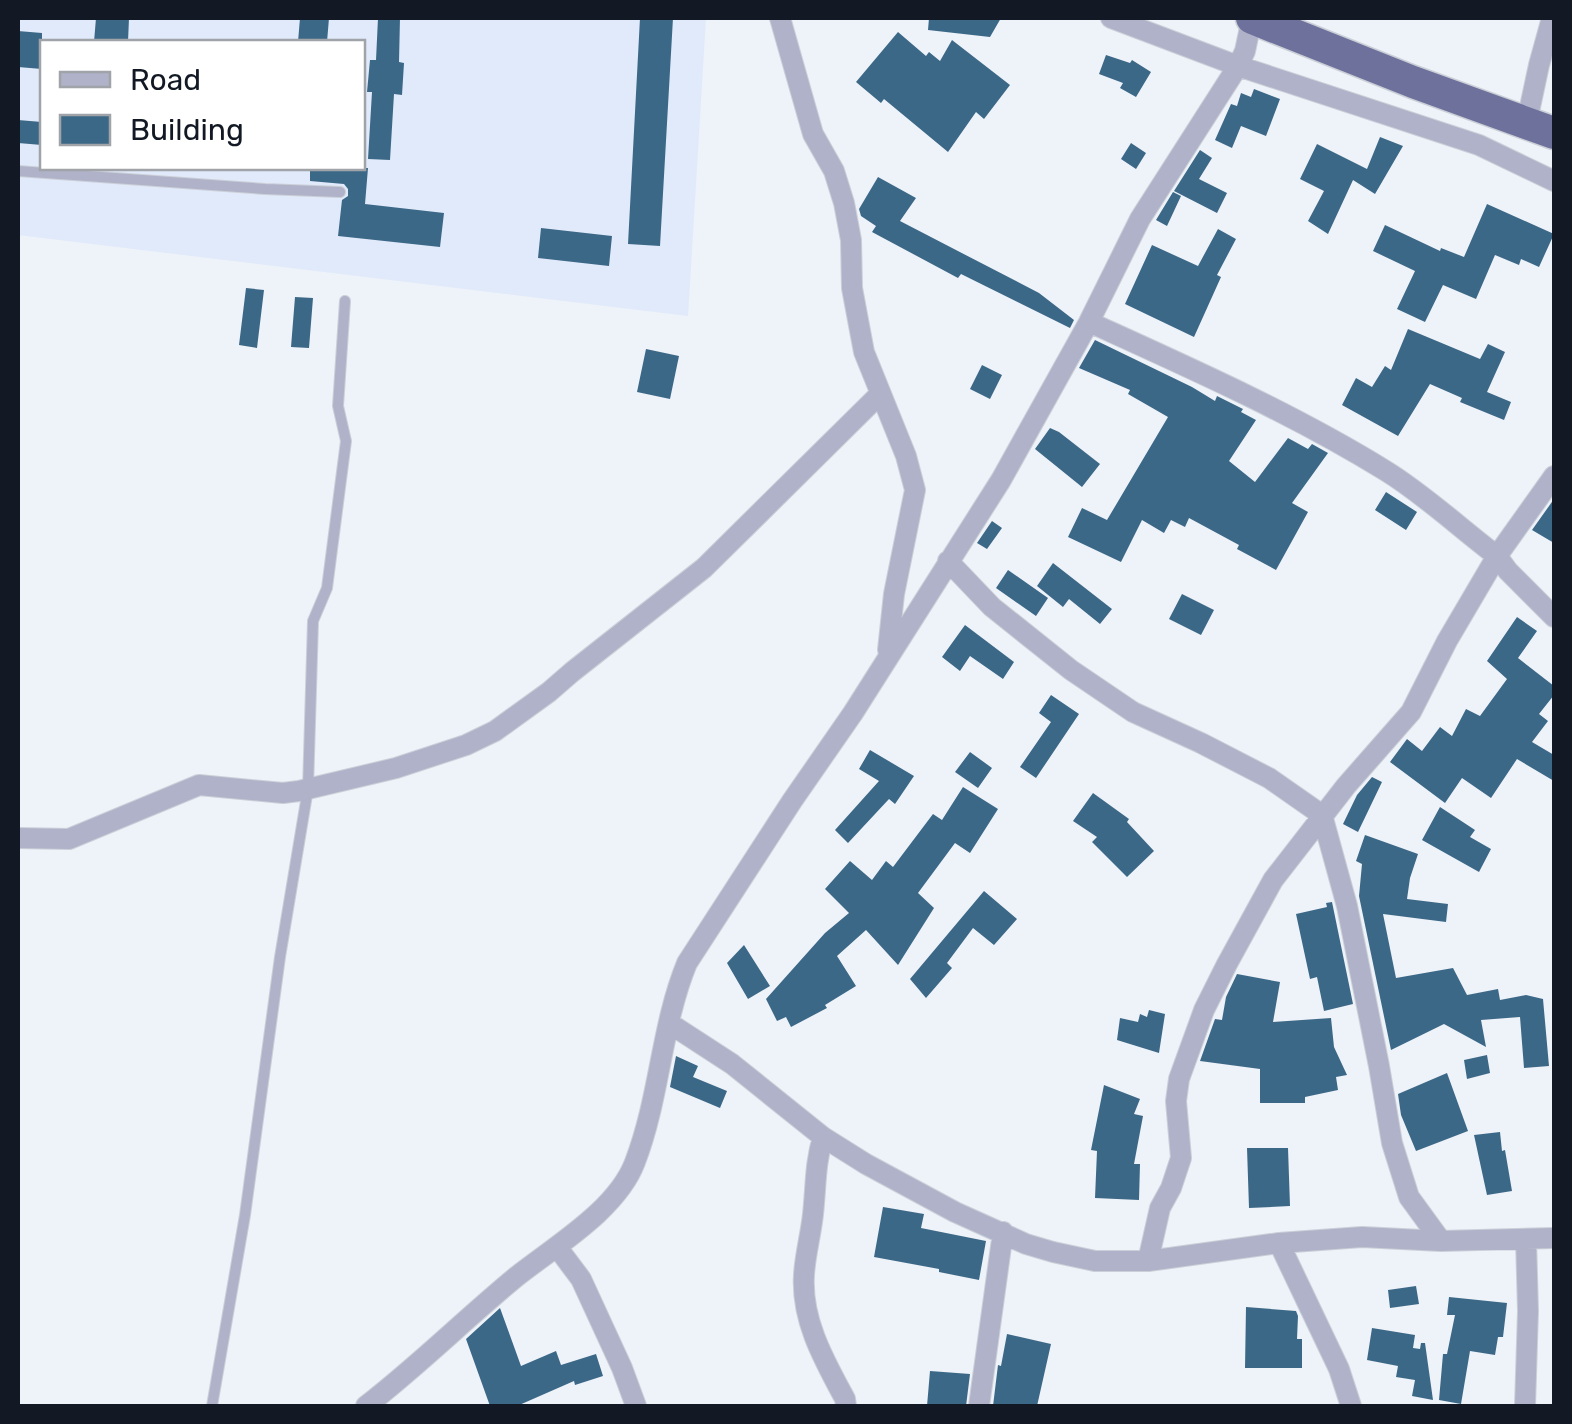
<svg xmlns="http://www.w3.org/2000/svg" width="1572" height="1424" font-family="Rubik,sans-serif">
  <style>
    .built { fill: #e1eafa; fill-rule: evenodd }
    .building { fill: #3c6887 }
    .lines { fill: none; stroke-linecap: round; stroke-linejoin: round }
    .service-casing { stroke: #cbcfd7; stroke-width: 12 }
    .minor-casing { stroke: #cbcfd7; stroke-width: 22 }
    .trunk-casing { stroke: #cbcfd7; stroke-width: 35 }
    .service { stroke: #afb2c8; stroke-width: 10 }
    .minor { stroke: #afb2c8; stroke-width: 20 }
    .trunk { stroke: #6e719b; stroke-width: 32 }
  </style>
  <rect width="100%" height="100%" fill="#eef2f9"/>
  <!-- built -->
  <path class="built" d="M18,18H706L688,316L18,235ZM42,42H362V168H42Z"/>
  <!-- building -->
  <path class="building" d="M96,18H129L128,42H94Z
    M300,18H329L327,42H298Z
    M378,18H400L399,62L404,63L402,95L394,94L390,160L368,159L372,92H367L370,60H376Z
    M640,18H673L660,246L628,244Z
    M929,18H1001L990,37L928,30Z
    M18,31L42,33V69L18,67Z
    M898,32L926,56L929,52L940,61L952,40L1010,85L984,119L976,112L948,152L884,99L881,103L856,82Z
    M1106,55L1130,63L1132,60L1151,72L1136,97L1120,88L1123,83L1099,74Z
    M1254,89L1280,99L1266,136L1241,126L1232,148L1215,140L1231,104L1237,106L1241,93L1251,97Z
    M18,120L42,122V145L18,143Z
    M1380,137L1403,146L1375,194L1353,180L1328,234L1308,221L1324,191L1300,179L1317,144L1367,169Z
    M1131,143L1146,153L1136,169L1121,159Z
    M1200,150L1212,158L1199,179L1227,193L1217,213L1174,191Z
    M310,168H368L365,204L444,213L440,247L338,236L342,200L348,196V189L344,184L310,181Z
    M878,177L916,198L900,221L1039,293L1074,320L1070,328L961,274L958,278L872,232L876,226L861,216L859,209Z
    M1173,192L1181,196L1167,226L1156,220Z
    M1487,204L1554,234L1539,267L1521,259L1519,265L1495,255L1476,299L1443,285L1425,322L1397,309L1415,271L1373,251L1385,225L1440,251L1441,248L1464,257Z
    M541,228L612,236L609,266L538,258Z
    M1218,229L1236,239L1217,275L1221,277L1194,337L1125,304L1152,245L1198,266Z
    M246,288L264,290L257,348L239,345Z
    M295,297L313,298L309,348L291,347Z
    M1408,329L1480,359L1488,344L1505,352L1487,392L1511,402L1504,420L1460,402L1462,398L1430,384L1398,436L1342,405L1356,378L1372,387L1385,366L1391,370Z
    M1095,340L1192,387L1215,401L1217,396L1243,409L1241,412L1256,420L1229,461L1255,482L1288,438L1308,449L1312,444L1328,453L1292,503L1308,512L1276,570L1237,549L1239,545L1189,518L1185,527L1171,520L1164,533L1142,520L1121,562L1068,537L1082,508L1107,520L1168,417L1128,394L1130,390L1079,368Z
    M646,349L679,356L670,399L637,392Z
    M982,365L1002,375L990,399L970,389Z
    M1050,428L1059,432L1100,464L1082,487L1035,449Z
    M1386,492L1417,512L1406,530L1375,510Z
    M1554,499V543L1532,530Z
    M992,521L1002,528L987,549L977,543Z
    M1053,563L1112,609L1100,624L1069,599L1063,607L1037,586Z
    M1008,570L1048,598L1036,616L996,588Z
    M1182,594L1214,610L1201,635L1169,619Z
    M1517,617L1537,631L1518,658L1554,686V695L1539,714L1548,721L1532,742L1554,755V781L1517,759L1491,798L1462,778L1445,803L1390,762L1407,739L1422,751L1440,727L1452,736L1466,709L1480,716L1507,679L1487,661Z
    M965,625L1014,662L1003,679L970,656L960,671L942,657Z
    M1051,695L1079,714L1036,778L1020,767L1051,722L1039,713Z
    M870,750L914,776L895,804L889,799L848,843L835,830L879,781L859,769Z
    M970,752L992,768L978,788L955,772Z
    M1372,777L1382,782L1358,832L1343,824L1357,795Z
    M963,787L998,809L970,853L955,843L918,893L934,908L898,965L866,930L837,956L856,986L825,1005L827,1008L791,1027L786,1017L777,1021L766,999L825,933L849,913L825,889L850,861L872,880L886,861L893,867L933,814L942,820Z
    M1093,793L1129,819L1127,822L1154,851L1127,877L1092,842L1097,837L1073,821Z
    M1440,807L1475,830L1470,837L1491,849L1479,872L1422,840Z
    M1365,835L1418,854L1410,878L1407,899L1448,904L1446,922L1383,914L1396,978L1453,968L1467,995L1498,989L1500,1000L1526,995L1543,999L1549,1066L1524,1068L1520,1017L1481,1020L1486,1047L1444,1024L1391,1050L1359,896L1362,864L1356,861Z
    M984,891L1017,919L994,945L973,928L947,963L952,968L926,998L910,979Z
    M1332,902L1353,1004L1324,1011L1317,977L1310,979L1296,914L1327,907L1326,903Z
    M744,945L770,986L748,999L727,963Z
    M1237,974L1280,982L1273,1022L1331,1018L1334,1047L1347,1075L1336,1077L1338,1090L1305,1097V1103H1260V1069L1200,1061L1215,1019L1222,1020L1226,997Z
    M1149,1010L1165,1014L1159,1053L1117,1040L1120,1018L1138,1022L1140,1014L1147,1017Z
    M1487,1055L1490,1073L1467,1079L1464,1060Z
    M676,1056L698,1066L693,1077L727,1091L720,1108L670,1087Z
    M1447,1073L1468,1131L1416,1151L1401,1115L1398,1094Z
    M1104,1085L1140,1099L1134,1114L1143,1116L1134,1164H1140L1139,1200L1095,1198L1097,1151L1091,1150Z
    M1500,1132L1502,1151L1505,1150L1512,1191L1487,1195L1474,1135Z
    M1247,1148H1288L1290,1206L1249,1208Z
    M883,1207L924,1214L921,1228L986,1241L979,1280L939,1272V1269L874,1257Z
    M1416,1286L1419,1304L1390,1308L1388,1290Z
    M1449,1297L1507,1303L1503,1337H1498L1495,1355L1470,1351L1461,1404L1439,1400L1443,1354H1447L1455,1315H1447Z
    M1246,1307L1296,1311L1298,1316L1297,1339H1302V1368H1245Z
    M500,1308L521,1366L556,1351L561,1365L596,1354L603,1376L575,1385L574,1381L517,1406H490L466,1339Z
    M1372,1328L1415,1335L1413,1348L1420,1349L1421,1343H1425L1433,1400L1412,1396L1415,1380L1396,1377L1398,1366L1367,1360Z
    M1007,1334L1051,1344L1037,1406H993L998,1365L1001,1366Z
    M930,1371L970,1374L966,1406H927Z"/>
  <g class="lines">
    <defs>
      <path id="service" d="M18,171L265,189L340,192
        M212,1406L245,1215L280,957L308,789L313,621L327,588L346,441L338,406L345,301"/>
      <path id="minor" d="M780,18L813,134L834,171L844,203L851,240L852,288L864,352L906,456L915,490L894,594L888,650
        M1111,18L1238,66L1479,145L1554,181
        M1527,121L1539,65L1552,18
        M1089,322C1190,368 1292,413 1386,471C1425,495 1461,529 1497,556L1508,571L1554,617
        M948,561L992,607L1071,670L1133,712L1201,743L1269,778L1322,815L1347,906L1379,1066L1392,1143L1409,1197L1441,1241
        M18,838L69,839L199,785L283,793L299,791L396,768L466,745L495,731L549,692L572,672L704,568L880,394
        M669,1023L732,1064L823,1137L866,1164L955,1212L1026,1244L1053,1252L1095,1261H1148L1279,1243L1362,1237L1441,1241L1554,1238
        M823,1137C815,1163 816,1187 813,1214C811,1234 805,1255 804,1275C801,1320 824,1360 845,1399L846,1406
        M1279,1243L1339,1369L1351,1406
        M557,1247L581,1279L622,1368L636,1406
        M1148,1261L1160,1208L1171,1188L1181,1158L1176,1101L1179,1079L1204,1010L1227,964L1273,880L1346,786L1411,712L1447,641L1497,556L1554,476
        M366,1406C418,1366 465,1319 516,1277C555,1246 617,1210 635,1162C660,1097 661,1026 687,963L792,801L853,713L1001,480L1089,322L1140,219L1238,66L1245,51L1252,18
        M979,1406L1003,1232
        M1525,1406L1528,1311L1526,1239"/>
      <path id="trunk" d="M1252,18L1413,82L1554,133"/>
    </defs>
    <!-- service casing -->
    <use href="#service" class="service-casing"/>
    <!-- minor casing -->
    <use href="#minor" class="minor-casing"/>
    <!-- trunk casing -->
    <use href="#trunk" class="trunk-casing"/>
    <!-- service -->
    <use href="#service" class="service"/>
    <!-- minor -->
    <use href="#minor" class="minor"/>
    <!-- trunk -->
    <use href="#trunk" class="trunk"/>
  </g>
  <!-- border -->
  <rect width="1572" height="1424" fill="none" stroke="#121924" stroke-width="40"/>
  <!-- legend -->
  <rect x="40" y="40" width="325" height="130" fill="#ffffff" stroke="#a0a3a7" stroke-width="2.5"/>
  <rect x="60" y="72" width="50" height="15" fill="#afb2c8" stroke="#a0a3a7" stroke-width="2.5"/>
  <text x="130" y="90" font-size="30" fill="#121924">Road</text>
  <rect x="60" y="115" width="50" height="30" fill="#3c6887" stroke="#a0a3a7" stroke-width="2.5"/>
  <text x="130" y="140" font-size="30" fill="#121924">Building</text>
</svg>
